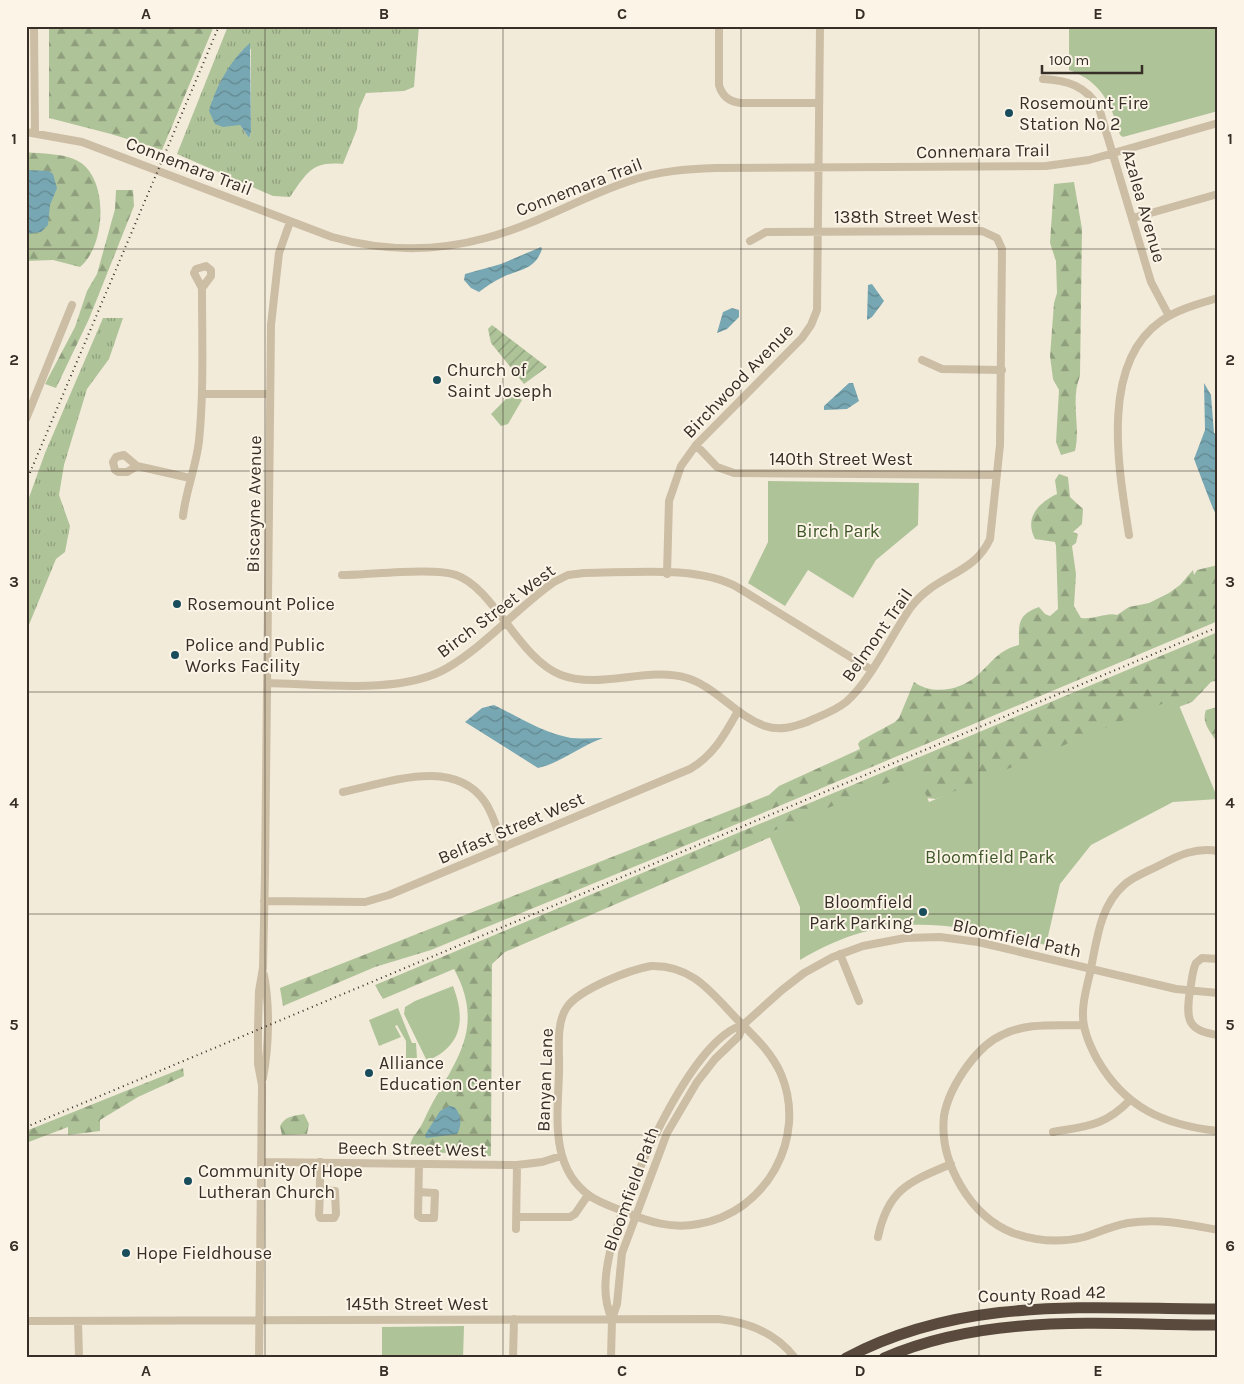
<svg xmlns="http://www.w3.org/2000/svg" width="1244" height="1384" font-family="Karla,sans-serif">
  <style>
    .grass { fill: url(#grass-tufts); fill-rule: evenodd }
    .forest { fill: url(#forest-firs) }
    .park { fill: #afc399 }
    .garden { fill: url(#garden-furrows) }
    .water { fill: url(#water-waves) }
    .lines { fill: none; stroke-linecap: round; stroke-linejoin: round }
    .minor { stroke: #ccbda5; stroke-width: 8 }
    .highway { stroke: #594a3d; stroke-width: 11 }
    .rail { stroke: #372f27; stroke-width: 2; stroke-dasharray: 1 4; stroke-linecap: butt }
    .grid { fill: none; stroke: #372f27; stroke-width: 1; stroke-opacity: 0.55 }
    .poi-dot { fill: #194d5c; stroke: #fbf4e7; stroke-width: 2 }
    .labels { text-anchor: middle; stroke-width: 4; stroke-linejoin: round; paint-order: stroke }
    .poi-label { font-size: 18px; fill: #372f27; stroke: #fbf4e7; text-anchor: start }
    .street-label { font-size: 18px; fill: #372f27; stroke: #fbf4e7 }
    .park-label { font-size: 18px; fill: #3f5729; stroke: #fbf4e7 }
    .neatline { fill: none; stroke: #372f27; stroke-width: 2 }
    .grid-label { font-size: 16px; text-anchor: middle; font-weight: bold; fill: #372f27 }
  </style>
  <defs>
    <pattern id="grass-tufts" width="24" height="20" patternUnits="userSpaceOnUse" patternTransform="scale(1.25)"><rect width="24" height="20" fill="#afc399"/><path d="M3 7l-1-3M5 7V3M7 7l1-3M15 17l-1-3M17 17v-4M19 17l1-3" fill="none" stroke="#8f9f7d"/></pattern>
    <pattern id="forest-firs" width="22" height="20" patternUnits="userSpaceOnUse" patternTransform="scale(1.25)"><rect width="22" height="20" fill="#afc399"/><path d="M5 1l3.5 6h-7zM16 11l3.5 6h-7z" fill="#8f9f7d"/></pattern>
    <pattern id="garden-furrows" width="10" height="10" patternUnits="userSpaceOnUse" patternTransform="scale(1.25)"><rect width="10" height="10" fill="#afc399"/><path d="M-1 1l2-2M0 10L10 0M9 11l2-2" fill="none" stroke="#8f9f7d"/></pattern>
    <pattern id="water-waves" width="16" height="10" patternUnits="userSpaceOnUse" patternTransform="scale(1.25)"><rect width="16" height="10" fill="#77a7b2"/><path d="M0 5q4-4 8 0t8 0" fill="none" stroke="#628891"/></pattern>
  </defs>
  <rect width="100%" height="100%" fill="#f3ebda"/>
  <!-- grass -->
  <path class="grass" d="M228,26H419L414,87L404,91L366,93L359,109L357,129L343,164C311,161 307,173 290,197L273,196L177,154ZM251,49V132L249,138L240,125H236L212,100L242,50Z
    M103,318H123L109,359L87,389L64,465L59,495L70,526L65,552L56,559L26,632V506L45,453Z"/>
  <!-- forest -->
  <path class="forest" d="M49,26H214L162,150L111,134L49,118Z
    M26,152C42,154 62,153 76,160C110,176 106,246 80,267L53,260L26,261Z
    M1074,182L1082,229L1080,376C1070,401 1081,427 1075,451L1061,455L1056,442L1059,390L1053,379L1050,356L1054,303L1057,293L1056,261L1050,243L1054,184Z
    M116,190H133L134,206L89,319L56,388L45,384L75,327L87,291L97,274L115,209Z
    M1059,474L1068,477L1070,497L1083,509L1082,524L1073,532L1078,534L1076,543L1072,546L1076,574L1074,606L1081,618C1094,620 1107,612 1117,615L1129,607L1149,603L1169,593L1180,585L1193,570L1194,575L1197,570L1218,565V621L670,852L431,950L375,967L283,1006L280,988L769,795L779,786L860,749L858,744L860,741L895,722L899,718L914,682C933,696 962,690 979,674C992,662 1000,649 1019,645C1019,624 1017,615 1039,607L1045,614L1050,616L1058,609L1056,546L1055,542L1035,539C1024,518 1038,503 1057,494L1055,480Z
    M1218,632V680L1211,682L1192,702L936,799L916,797L787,830L505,952L492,964L491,1156L464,1155L455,1152L412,1155L409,1147L413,1137C422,1128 427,1112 434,1100C461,1054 483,1023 454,969L383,999L375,985Z
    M1218,707V744C1211,732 1201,723 1206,710Z
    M183,1068L184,1076L138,1097L100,1120V1131L68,1135V1127L26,1143V1131Z
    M304,1114L309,1124L307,1134L282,1135L280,1126C285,1116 294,1116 304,1114Z"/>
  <!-- park -->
  <path class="park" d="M1069,26H1218V111L1123,137L1120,135C1111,104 1102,82 1069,70Z
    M512,393L522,400L508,424L501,426L491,414Z
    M768,481L919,483L918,525L876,560L853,598L808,570L785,606L748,583L768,542Z
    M1176,698L1218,799L1173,802L1091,845L1060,884L1046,945C951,924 889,907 800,960V907L768,833L916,771L929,802Z
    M453,986C466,1020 462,1046 427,1061L404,1014L405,1007L415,1001Z
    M398,1008L412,1043H416L417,1058H406V1041L397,1025L395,1026L401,1037L379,1046L369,1020Z
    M464,1326L463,1358H382V1327Z"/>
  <!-- garden -->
  <path class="garden" d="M492,325L547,367L524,384L491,343L488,329Z"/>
  <!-- water -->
  <path class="water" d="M250,43L251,132L249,138L240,125L223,127L215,124L209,111C215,88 231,59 250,43Z
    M26,170L49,171L53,174L57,188L50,205L48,225L41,232L26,234Z
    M541,247L542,249C535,270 520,269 503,277C494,281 487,286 479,292L471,288L464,280L465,274L501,264Z
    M872,284L884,301L872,317L867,320L868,285Z
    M732,308L739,310V317L727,329L717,333L723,312Z
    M849,383H853L859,401L847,409L824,410V406Z
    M1204,383L1211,395L1214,433L1218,435V518C1215,516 1197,466 1194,459L1205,430Z
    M494,705C519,717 543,733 571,738C581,739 592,738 603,738C580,746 561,763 538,768L465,722L482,708Z
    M449,1106L454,1107C462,1114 462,1126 457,1134L426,1138L425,1135L440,1111Z"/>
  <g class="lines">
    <!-- minor -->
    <path class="minor" d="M34,26L35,133
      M719,26V85C722,96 730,102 741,103H819
      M1043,79C1067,80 1086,86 1099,108L1151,282L1169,316
      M26,132L82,142L332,237C382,251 435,252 486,238C536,225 581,197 630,181C658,171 687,169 716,168L1046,166L1089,160L1218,123
      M1133,218L1218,194
      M922,360L942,369L1002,370
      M202,394H270
      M26,419L72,305
      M696,445L717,467L734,473L997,475
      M137,466L127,472H118L115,470L113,462L116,457L124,455L137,466L190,478
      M183,516C186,490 196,467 199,441C204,391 202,339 202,288L194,273L196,269L206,266L211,270V276L202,288
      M1129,535C1119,471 1099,364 1161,321C1178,309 1198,304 1218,298
      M667,574L669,501L681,466L696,445L802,338L811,325L817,310L820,26
      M342,575C369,575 434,567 456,575C494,588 519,659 561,675C601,690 647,666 687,678C716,687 736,716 765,726C780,731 793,727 807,722C820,716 835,711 846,702C870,682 892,634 911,607C936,574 974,575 990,539L1000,445L1002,249L997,238L982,231L766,232L750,241
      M267,683C319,684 402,695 447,668C486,645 517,608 554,582L568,575L584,573C629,573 697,565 737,587L870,669
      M343,792C387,783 454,756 485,802C494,815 498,833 504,848
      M1218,851C1196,847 1179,855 1160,865C1149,871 1134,876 1124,885C1100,906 1097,939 1091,968C1088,984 1082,1000 1083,1016C1083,1031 1090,1046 1097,1059C1125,1108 1164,1125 1218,1131
      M264,901L365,902L389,895L690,769C714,755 725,734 738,711
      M840,954L859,1001
      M1218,959L1202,958L1196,963C1192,971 1192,981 1190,990C1186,1018 1186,1031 1218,1035
      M651,966C689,965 708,988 732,1014C750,1033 770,1049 781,1074C808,1138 766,1213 698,1224C672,1229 649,1222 625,1212C613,1207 600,1203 590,1196C549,1167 558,1115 559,1072C560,1053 555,1024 567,1007C580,989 629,970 651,966Z
      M1084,1025C1056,1026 1027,1022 1002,1035C988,1041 977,1053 968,1065C957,1080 947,1098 944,1116C939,1162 970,1216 1013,1233C1036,1241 1061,1243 1084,1237C1099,1232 1112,1226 1128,1223C1159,1218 1187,1224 1218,1230
      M263,1078C269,1046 270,1007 264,975
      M1053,1132C1087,1126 1105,1126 1130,1100
      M261,1162L517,1165L542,1162L561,1156
      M320,1190L335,1191L336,1214L334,1218H320L319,1215C320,1198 320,1180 320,1162
      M419,1192L435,1193L434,1218H421L418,1216L419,1164
      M517,1217H570L575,1214L588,1195
      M516,1229L517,1165
      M878,1237C888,1189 909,1182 951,1164
      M612,1319C602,1298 605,1274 610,1252C622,1200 689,1039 743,1025
      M26,1321L718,1319C748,1322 776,1333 795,1358
      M78,1321L79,1358
      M259,1358L262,1085L258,1064V1029L259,991L263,968L265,873L271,325L279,253L290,222
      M513,1358L514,1319
      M611,1358L612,1319L617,1304L622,1253L667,1133L697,1082L715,1059L739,1036L743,1025L782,990L804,973L833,957L863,946L905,938L940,937L978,942L1176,989L1218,993"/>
    <!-- highway -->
    <path class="highway" d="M846,1358C965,1295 1089,1309 1218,1309
      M884,1358C989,1312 1106,1325 1218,1325"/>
    <!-- rail -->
    <path class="rail" d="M26,482L219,26
      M26,1127L1218,627"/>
  </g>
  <!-- grid -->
  <path class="grid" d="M265,26V1358M503,26V1358M741,26V1358M979,26V1358M26,249H1218M26,471H1218M26,692H1218M26,914H1218M26,1135H1218"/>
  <!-- markers -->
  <g class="poi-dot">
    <circle cx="1009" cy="113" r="5"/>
    <circle cx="437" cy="380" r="5"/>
    <circle cx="177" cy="604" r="5"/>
    <circle cx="175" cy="655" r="5"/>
    <circle cx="923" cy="912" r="5"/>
    <circle cx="369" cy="1073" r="5"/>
    <circle cx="188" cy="1181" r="5"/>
    <circle cx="126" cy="1253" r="5"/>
  </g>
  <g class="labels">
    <!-- poi labels -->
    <g class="poi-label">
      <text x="1019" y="109">Rosemount Fire<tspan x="1019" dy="21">Station No 2</tspan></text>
      <text x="447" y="376">Church of<tspan x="447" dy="21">Saint Joseph</tspan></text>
      <text x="187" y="610">Rosemount Police</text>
      <text x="185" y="651">Police and Public<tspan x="185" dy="21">Works Facility</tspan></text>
      <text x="913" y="908" text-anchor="end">Bloomfield<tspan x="913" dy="21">Park Parking</tspan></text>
      <text x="379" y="1069">Alliance<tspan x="379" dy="21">Education Center</tspan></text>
      <text x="198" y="1177">Community Of Hope<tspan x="198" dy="21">Lutheran Church</tspan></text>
      <text x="136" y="1259">Hope Fieldhouse</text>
    </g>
    <!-- street labels -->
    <g class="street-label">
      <text transform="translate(983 151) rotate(-1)" y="6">Connemara Trail</text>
      <text transform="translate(189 166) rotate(21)" y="6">Connemara Trail</text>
      <text transform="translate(579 187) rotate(-21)" y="6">Connemara Trail</text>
      <text transform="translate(1144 206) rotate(74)" y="6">Azalea Avenue</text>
      <text x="906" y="223">138th Street West</text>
      <text transform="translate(738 381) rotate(-46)" y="6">Birchwood Avenue</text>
      <text x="841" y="465">140th Street West</text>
      <text transform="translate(254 504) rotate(-89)" y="6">Biscayne Avenue</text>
      <text transform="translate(496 611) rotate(-37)" y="6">Birch Street West</text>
      <text transform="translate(877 635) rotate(-55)" y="6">Belmont Trail</text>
      <text transform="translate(511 828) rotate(-23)" y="6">Belfast Street West</text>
      <text transform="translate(1017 938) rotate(12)" y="6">Bloomfield Path</text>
      <text transform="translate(545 1080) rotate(-88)" y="6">Banyan Lane</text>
      <text transform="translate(412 1149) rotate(1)" y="6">Beech Street West</text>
      <text transform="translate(631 1189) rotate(-70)" y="6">Bloomfield Path</text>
      <text transform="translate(1042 1294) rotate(-2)" y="6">County Road 42</text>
      <text x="417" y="1310">145th Street West</text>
    </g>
    <!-- park labels -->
    <g class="park-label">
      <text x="838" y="537">Birch Park</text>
      <text x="990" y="863">Bloomfield Park</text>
    </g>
  </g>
  <!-- border -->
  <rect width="1244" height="1384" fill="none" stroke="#fbf4e7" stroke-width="55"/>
  <!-- scale -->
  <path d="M1042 65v8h100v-8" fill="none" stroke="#372f27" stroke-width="2.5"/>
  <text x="1049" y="65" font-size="15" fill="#372f27" stroke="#fbf4e7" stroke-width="4" paint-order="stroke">100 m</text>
  <rect x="28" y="28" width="1188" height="1328" class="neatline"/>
  <g class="grid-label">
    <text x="146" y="19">A</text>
    <text x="384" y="19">B</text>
    <text x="622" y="19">C</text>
    <text x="860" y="19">D</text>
    <text x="1098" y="19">E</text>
    <text x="14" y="144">1</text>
    <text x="1230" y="144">1</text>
    <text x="14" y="365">2</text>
    <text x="1230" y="365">2</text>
    <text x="14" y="587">3</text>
    <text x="1230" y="587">3</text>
    <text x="14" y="808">4</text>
    <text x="1230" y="808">4</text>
    <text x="14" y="1030">5</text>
    <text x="1230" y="1030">5</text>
    <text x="14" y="1251">6</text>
    <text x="1230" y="1251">6</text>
    <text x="146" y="1376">A</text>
    <text x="384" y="1376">B</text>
    <text x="622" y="1376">C</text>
    <text x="860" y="1376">D</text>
    <text x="1098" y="1376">E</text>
  </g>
</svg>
